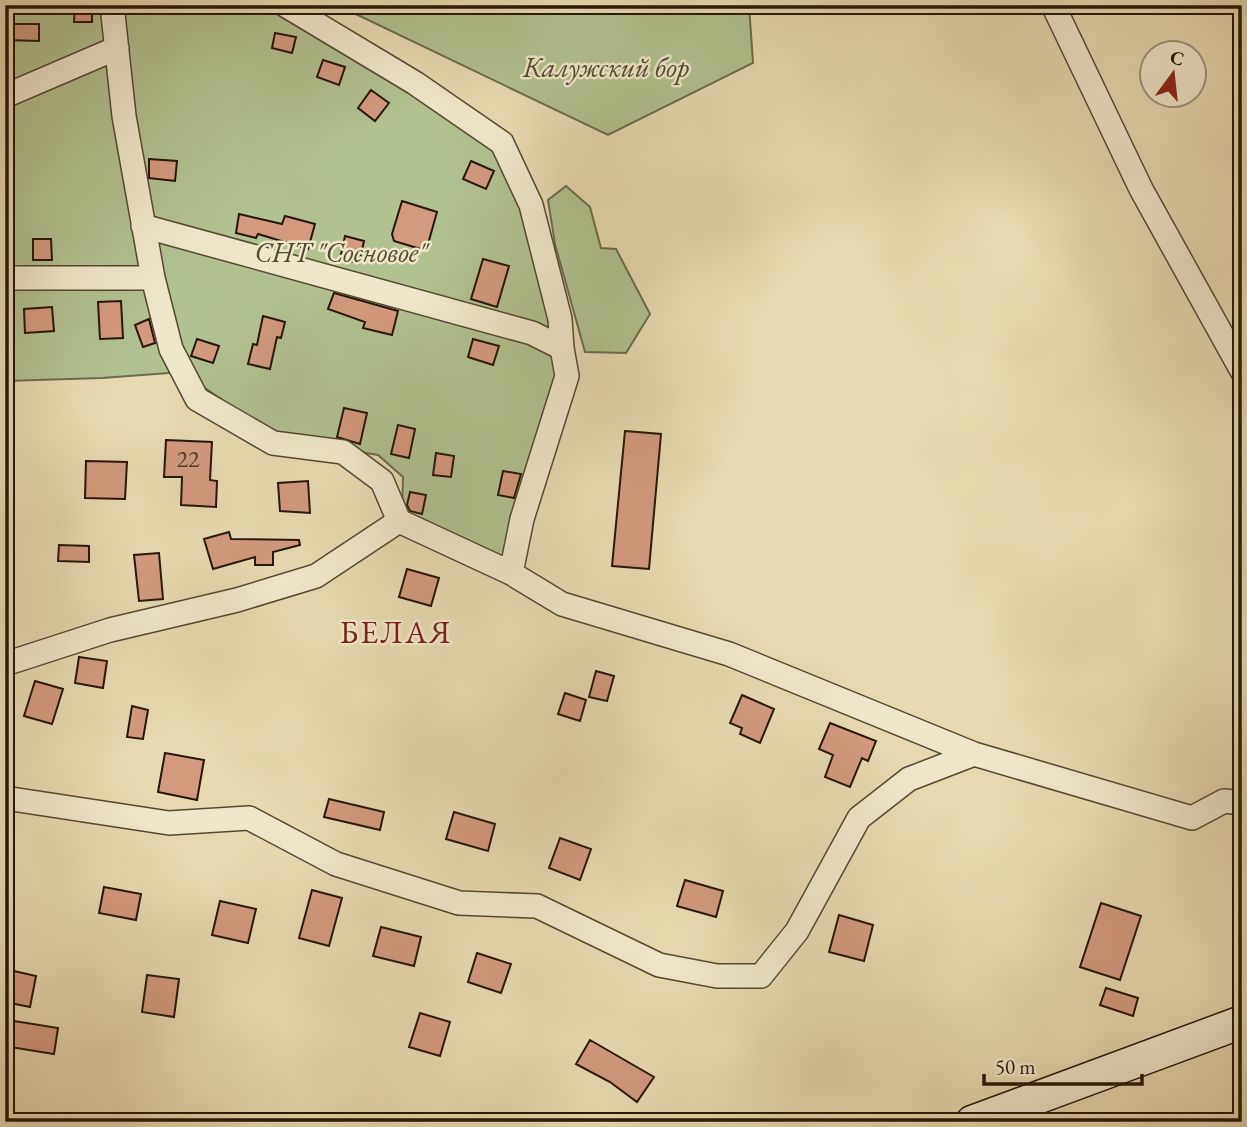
<svg xmlns="http://www.w3.org/2000/svg" width="1247" height="1127" font-family="'EB Garamond',serif">
  <style>
    .green { fill: #b1c18f; stroke: #6a6c4c; stroke-width: 2 }
    .building { fill: #d39a7d; stroke: #241708; stroke-width: 2 }
    .lines { fill: none; stroke-linecap: round; stroke-linejoin: round }
    .minor-casing { stroke: #554832; stroke-width: 26 }
    .secondary-casing { stroke: #241708; stroke-width: 35 }
    .minor { stroke: #efe7cc; stroke-width: 23 }
    .secondary { stroke: #efe7cc; stroke-width: 32 }
    .labels { text-anchor: middle; stroke-width: 5; stroke-linejoin: round; paint-order: stroke }
    .number-label { font-size: 24px; fill: #503825 }
    .park-label { font-size: 28px; font-style: italic; fill: #4e4a30; stroke: #efe7cc }
    .quarter-label { font-size: 32px; letter-spacing: 2px; fill: #7a1f14; stroke: #efe7cc }
  </style>
  <rect width="100%" height="100%" fill="#e7dab0"/>
  <filter id="stains"><feTurbulence type="fractalNoise" baseFrequency=".00286" numOctaves="4"/><feColorMatrix values="0 0 0 0 .2 0 0 0 0 .09 0 0 0 0 .02 0 0 0 .5 -.17"/></filter>
  <radialGradient id="worn" r=".72"><stop offset=".6" stop-color="#630" stop-opacity="0"/><stop offset="1" stop-color="#630" stop-opacity=".3"/></radialGradient>
  <!-- green -->
  <path class="green" d="M5,5H292L518,158L572,343L506,559L402,512L403,477L378,455L277,438L182,372L102,378L5,381Z
    M337,5H749L753,63L608,135Z
    M566,186L590,207L601,248L616,249L650,314L626,353L585,352L555,244L548,200Z"/>
  <!-- building -->
  <path class="building" d="M75,5H92V22H74Z
    M5,24H39V41L5,40Z
    M275,33L296,37L292,53L272,48Z
    M323,60L345,67L339,85L317,77Z
    M371,90L389,103L375,121L358,108Z
    M149,159L177,161L175,181L149,178Z
    M471,161L494,171L486,189L463,179Z
    M402,201L437,212L428,244L424,250L394,241L392,234Z
    M239,214L282,224L285,216L315,224L308,249L258,234L256,238L236,233Z
    M345,236L364,241L359,263L340,259Z
    M33,239H51L52,260H33Z
    M483,259L509,266L497,307L471,299Z
    M334,293L398,311L392,335L363,328L365,322L328,309Z
    M121,301L123,338L100,339L98,302Z
    M52,307L54,331L25,333L24,309Z
    M263,316L285,322L281,338L277,337L270,369L248,364L253,344L257,345Z
    M149,319L155,343L143,347L135,325Z
    M197,339L219,346L213,363L191,356Z
    M473,339L499,346L493,365L468,357Z
    M344,408L367,413L360,444L337,437Z
    M398,425L415,429L409,458L391,454Z
    M625,431L661,434L649,569L612,566Z
    M166,440L212,442L210,480L217,481L216,507L181,505L182,477H164Z
    M436,453L454,456L451,477L433,475Z
    M86,461L127,462L125,499L85,498Z
    M503,471L521,474L514,498L498,495Z
    M308,481L310,513L280,511L278,483Z
    M410,492L426,495L422,514L410,511L407,505Z
    M229,532L231,539L299,540L300,545L273,552V565H255V557L213,569L204,539Z
    M59,545L89,546V562L58,561Z
    M159,553L163,599L139,601L134,555Z
    M407,569L439,578L431,606L399,597Z
    M79,657L107,661L103,688L75,683Z
    M596,671L614,676L607,701L589,697Z
    M35,681L63,689L52,724L24,716Z
    M565,693L586,700L580,721L558,714Z
    M742,695L774,709L760,743L740,734L742,728L730,723Z
    M132,706L148,710L143,739L127,737Z
    M830,723L876,741L868,761L862,758L850,787L825,777L833,755L819,749Z
    M165,753L204,760L197,800L158,792Z
    M329,799L384,812L380,830L324,817Z
    M454,812L495,824L488,851L446,839Z
    M560,838L591,849L580,880L549,868Z
    M685,880L723,891L716,917L677,906Z
    M104,887L141,894L136,920L99,913Z
    M312,890L342,898L329,946L299,938Z
    M220,901L256,909L248,943L212,935Z
    M1101,903L1141,916L1120,980L1080,967Z
    M839,915L873,925L864,961L829,952Z
    M381,927L421,937L414,966L373,956Z
    M477,953L511,964L501,993L468,982Z
    M5,969L36,976L30,1007L5,1002Z
    M147,975L179,979L174,1017L142,1012Z
    M1106,988L1138,998L1133,1016L1100,1005Z
    M420,1013L450,1022L440,1056L409,1047Z
    M14,1021L58,1028L54,1054L10,1047Z
    M590,1040L654,1077L637,1102L610,1082L576,1064Z"/>
  <g class="lines">
    <defs>
      <path id="minor" d="M112,5L124,116L153,278L171,349L197,399L273,443L343,452L382,481L399,521L511,573L562,604L729,654L974,754L1192,818L1224,801L1242,803
        M285,5L415,83L502,143L531,205L560,319L562,348
        M1053,5L1141,189L1242,371
        M5,96L117,48
        M143,226L532,333L562,348L567,376L522,519L511,573
        M5,278H153
        M5,664L110,630L237,600L316,576L399,521
        M5,798L169,823L249,818L336,864L459,903L537,906L659,965L717,976H761L797,931L859,818L909,779L974,754"/>
      <path id="secondary" d="M972,1122L1242,1022"/>
    </defs>
    <!-- minor casing -->
    <use href="#minor" class="minor-casing"/>
    <!-- secondary casing -->
    <use href="#secondary" class="secondary-casing"/>
    <!-- minor -->
    <use href="#minor" class="minor"/>
    <!-- secondary -->
    <use href="#secondary" class="secondary"/>
  </g>
  <g class="labels">
    <!-- number labels -->
    <g class="number-label">
      <text x="188" y="467">22</text>
    </g>
    <!-- park labels -->
    <g class="park-label">
      <text x="606" y="77">Калужский бор</text>
      <text x="341" y="262">СНТ "Сосновое"</text>
    </g>
    <!-- quarter labels -->
    <g class="quarter-label">
      <text x="396" y="643">БЕЛАЯ</text>
    </g>
  </g>
  <!-- margin -->
  <rect width="1247" height="1127" fill="none" stroke="#e7dab0" stroke-width="28"/>
  <rect x="7" y="7" width="1233" height="1113" fill="none" stroke="#241708" stroke-width="3.5"/>
  <rect x="14" y="14" width="1219" height="1099" fill="none" stroke="#241708" stroke-width="2"/>
  <!-- north arrow -->
  <g transform="translate(1173 74) rotate(15)"><circle r="33" fill="#efe7cc" stroke="#9e947e" stroke-width="2"/>
  <path d="M0-5L12 26L0 18L-12 26Z" fill="#8f2418"/>
  <text y="-10" font-size="19" font-weight="bold" text-anchor="middle" fill="#241708">С</text>
  </g>
  <!-- scale -->
  <path d="M984 1074v10h158v-10" fill="none" stroke="#241708" stroke-width="3.5"/>
  <text x="995" y="1074" font-size="21" fill="#241708" stroke="#efe7cc" stroke-width="5" paint-order="stroke">50 m</text>
  <rect width="100%" height="100%" filter="url(#stains)"/>
  <rect width="100%" height="100%" fill="url(#worn)"/>
</svg>
